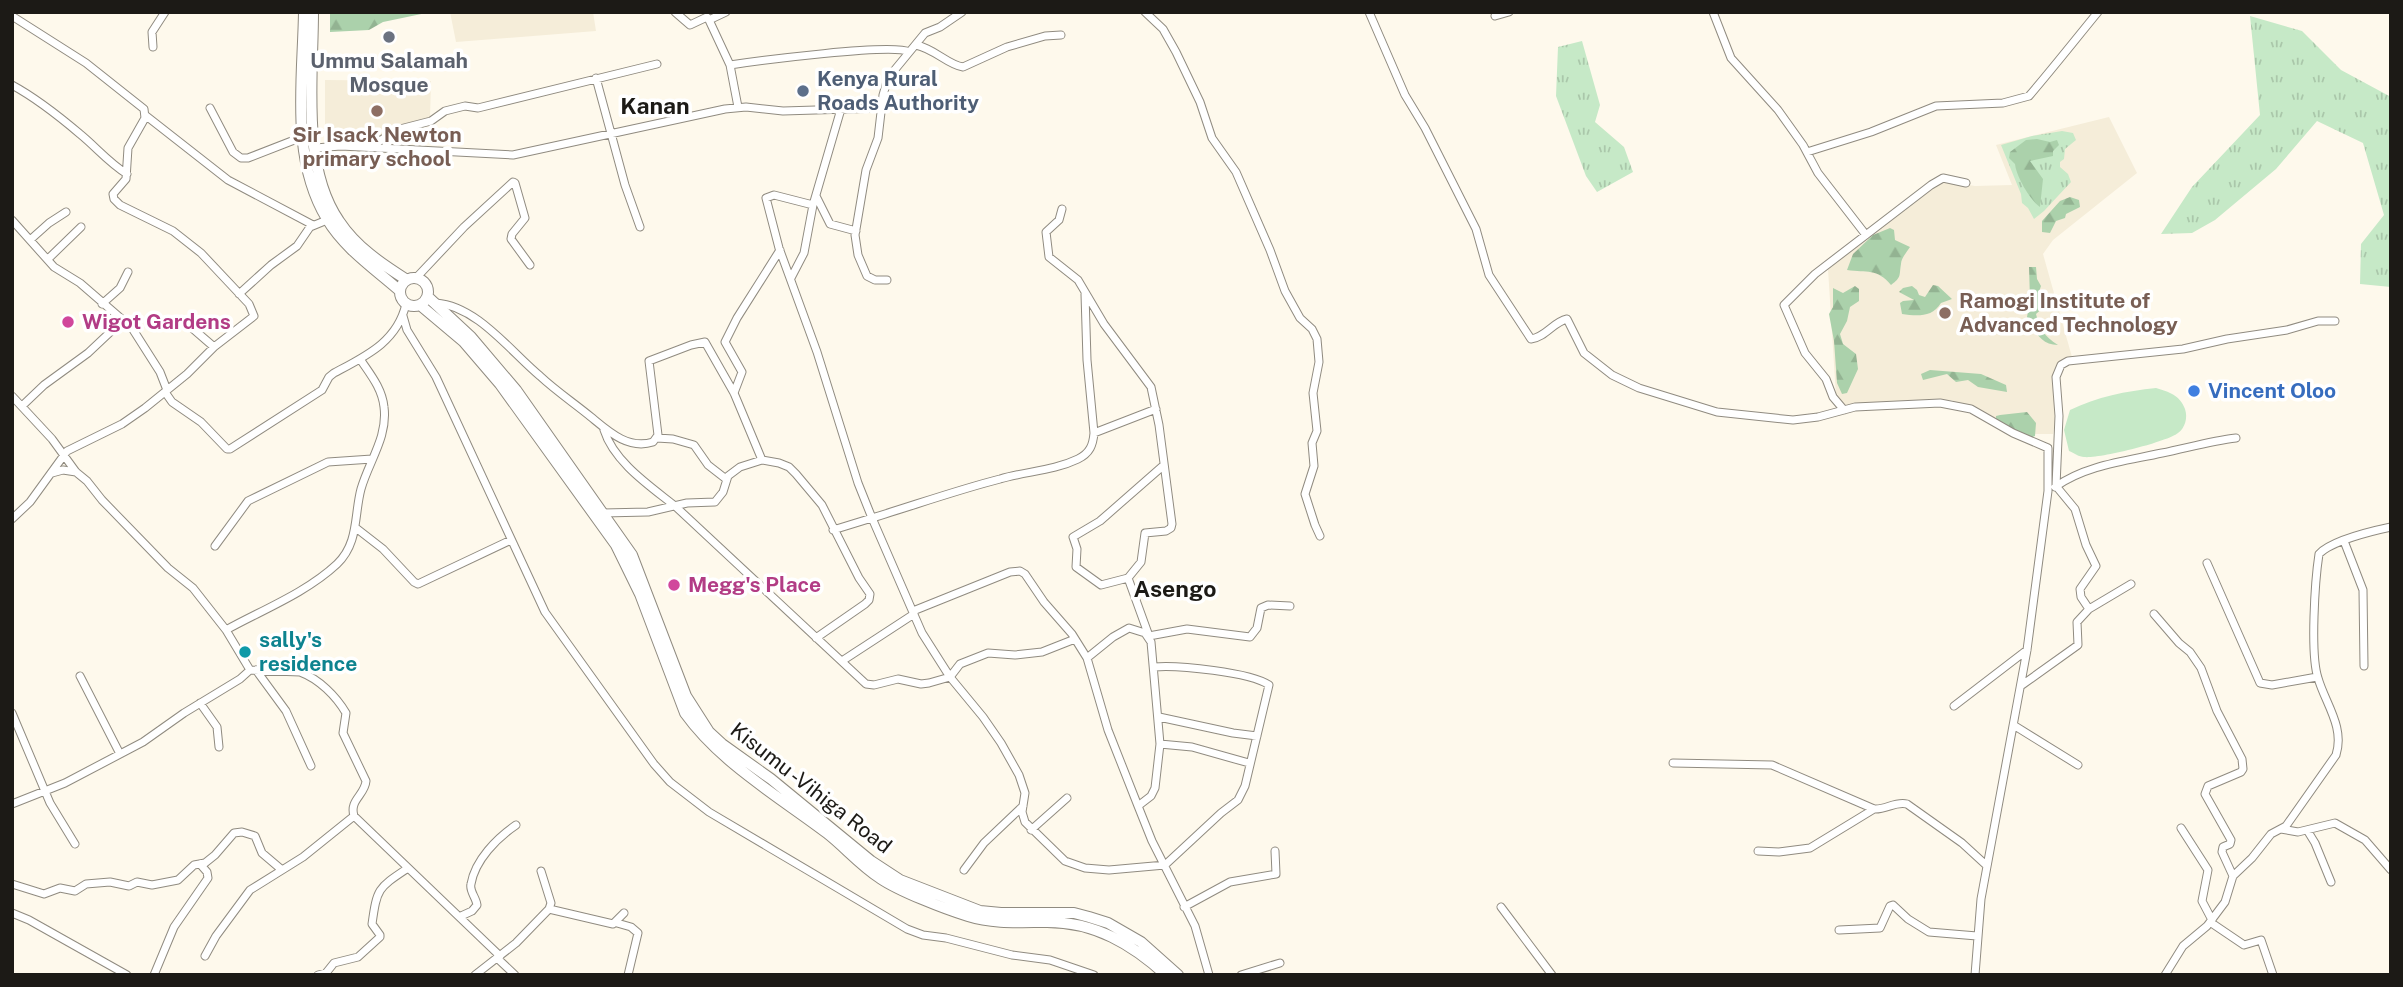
<svg xmlns="http://www.w3.org/2000/svg" width="2403" height="987" font-family="'Public Sans',sans-serif">
  <style>
    .built { fill: #f5edd9 }
    .grass { fill: url(#grass-tufts) }
    .forest { fill: url(#forest-firs) }
    .park { fill: #c6e9c7 }
    .lines { fill: none; stroke-linecap: round; stroke-linejoin: round }
    .minor-casing { stroke: #908b80; stroke-width: 9 }
    .highway-casing { stroke: #908b80; stroke-width: 12 }
    .minor { stroke: #fff; stroke-width: 7 }
    .highway { stroke: #fff; stroke-width: 10 }
    .worship-dot { fill: #6b7280; stroke: #fff; stroke-width: 2.5 }
    .service-dot { fill: #5c6f8a; stroke: #fff; stroke-width: 2.5 }
    .education-dot { fill: #8d6e63; stroke: #fff; stroke-width: 2.5 }
    .hotel-dot { fill: #d1479c; stroke: #fff; stroke-width: 2.5 }
    .shop-dot { fill: #3f7fe0; stroke: #fff; stroke-width: 2.5 }
    .culture-dot { fill: #0f9aa8; stroke: #fff; stroke-width: 2.5 }
    .labels { text-anchor: middle; stroke-width: 7; stroke-linejoin: round; paint-order: stroke }
    .worship-label { font-size: 21px; font-weight: bold; fill: #5b616d; stroke: #fff }
    .service-label { font-size: 21px; font-weight: bold; fill: #4e5e75; stroke: #fff; text-anchor: start }
    .education-label { font-size: 21px; font-weight: bold; fill: #785e54; stroke: #fff }
    .hotel-label { font-size: 21px; font-weight: bold; fill: #b23c85; stroke: #fff; text-anchor: start }
    .shop-label { font-size: 21px; font-weight: bold; fill: #366cbe; stroke: #fff; text-anchor: start }
    .culture-label { font-size: 21px; font-weight: bold; fill: #0d838f; stroke: #fff; text-anchor: start }
    .street-label { font-size: 21px; fill: #1c1a16; stroke: #fff }
    .neighbourhood-label { font-size: 23px; font-weight: bold; fill: #1c1a16; stroke: #fff }
  </style>
  <defs>
    <pattern id="grass-tufts" width="24" height="20" patternUnits="userSpaceOnUse" patternTransform="scale(1.75)"><rect width="24" height="20" fill="#c6e9c7"/><path d="M3 7l-1-3M5 7V3M7 7l1-3M15 17l-1-3M17 17v-4M19 17l1-3" fill="none" stroke="#aac7aa"/></pattern>
    <pattern id="forest-firs" width="22" height="20" patternUnits="userSpaceOnUse" patternTransform="scale(1.75)"><rect width="22" height="20" fill="#abd1ab"/><path d="M5 1l3.5 6h-7zM16 11l3.5 6h-7z" fill="#93b392"/></pattern>
  </defs>
  <rect width="100%" height="100%" fill="#fef9ec"/>
  <!-- built -->
  <path class="built" d="M450,12H593L596,31L456,42Z
    M325,80L431,81L430,118L391,128V133L367,145H325Z
    M2109,117L2137,173L2053,240L2043,254L2072,357L2053,378L2055,422L2053,434H2006L1952,400L1844,407L1836,396L1828,269L1943,181L1975,186L2012,185L1996,145Z"/>
  <!-- grass -->
  <path class="grass" d="M2250,16L2302,31L2341,70L2391,97V287L2360,284L2361,244L2384,215L2363,143L2317,121L2276,169L2215,220L2192,233L2161,234L2192,187L2260,115Z
    M1582,41L1600,105L1595,122L1624,147L1633,172L1597,192L1586,176L1556,96L1558,47Z
    M2062,131L2073,133L2076,140L2065,149L2064,159L2060,162V167L2068,174L2071,182L2044,211L2034,219L2028,208L2022,203L2021,194L2001,145L2032,136Z"/>
  <!-- forest -->
  <path class="forest" d="M330,12H431L383,22L369,30L330,32Z
    M2037,139L2050,142L2057,140L2059,145L2053,151V156L2030,161L2043,179L2040,207C2030,200 2016,176 2015,164L2009,158L2010,152L2026,140Z
    M2070,197L2079,200L2080,207L2066,214L2065,218L2056,221L2050,233L2042,232V221L2060,201Z
    M1890,228L1894,230L1895,240L1910,247C1907,252 1901,258 1901,264C1899,275 1902,277 1891,285C1877,268 1867,273 1847,270L1853,254L1873,235Z
    M2029,267H2036L2037,279L2041,286L2039,292L2044,299V307L2036,314C2040,329 2044,336 2058,345C2040,345 2035,331 2027,317L2030,300Z
    M1933,285L1938,286L1952,299L1941,303C1932,318 1916,316 1902,314L1900,303L1903,301L1914,300L1899,292L1903,288L1912,286L1917,290L1919,295L1925,297Z
    M1855,286L1859,289V301L1850,307L1847,321L1840,334L1843,344L1856,354L1858,369L1847,393L1842,394L1837,383L1834,341L1829,314L1833,307V288L1843,293Z
    M1930,370L1981,374L2006,385L2007,392L1978,387L1968,380L1956,382L1947,374L1923,380L1921,374Z
    M2027,412L2036,423L2035,436L2030,438L2007,427L1996,420V416L2000,415Z"/>
  <!-- park -->
  <path class="park" d="M2156,388C2169,392 2180,395 2185,409C2188,418 2185,428 2178,433C2167,442 2098,459 2084,457C2079,457 2074,453 2069,451L2064,430L2070,410C2097,397 2126,391 2156,388Z"/>
  <g class="lines">
    <defs>
      <path id="minor" d="M675,12L690,25L707,17L709,20L726,12
        M1145,12L1163,29L1176,52L1200,102L1212,138L1236,172L1270,250L1285,291L1300,318L1312,329L1317,339L1319,362L1313,393L1317,431L1312,443L1314,466L1305,494L1315,525L1320,536
        M1369,12L1405,95L1425,128L1476,229L1489,275L1531,339C1546,337 1553,322 1567,319L1584,353L1612,375L1639,388L1717,412L1793,420L1818,417L1855,407L1940,403L1971,409L2013,433L2048,448V491L2027,650L1981,899L1975,975
        M1713,12L1731,58L1778,110L1803,145L1818,173L1866,235
        M12,16L86,63L144,109L145,118L128,148L126,179L113,194L114,199L120,205L173,231L201,253L249,304L254,316L214,347L187,374L145,408L122,424L67,451L30,502L12,519
        M1495,16L1509,12
        M709,20L730,65L738,107
        M916,45C935,49 948,65 963,67L1007,47L1045,36L1061,35
        M153,47L152,32L165,12
        M730,65C757,61 893,43 909,52
        M596,78L625,185L640,227
        M12,85C36,98 60,117 80,134C96,147 109,163 127,174
        M210,108L233,152L241,158H248L302,137
        M145,115L228,180L313,225
        M369,147L400,129L431,121L445,111L465,106L478,108L657,64
        M315,148L341,146L513,155L725,109L746,107L783,111L881,108
        M1807,152L1871,132L1936,106L2003,103L2029,96C2053,68 2075,40 2098,12
        M816,196L830,224L856,231
        M813,205L774,195L766,198L779,248L817,352L858,483L872,518C915,505 957,490 1000,479C1027,471 1053,471 1078,459C1090,453 1093,445 1094,433L1087,360L1085,294
        M1062,209L1059,220L1046,232L1049,257L1078,280L1104,324L1151,387L1159,425L1172,524L1171,528L1166,531L1145,533L1141,562L1128,578
        M12,220L54,267L80,283L132,328L160,372L167,390
        M30,240L49,223L66,212
        M48,259L81,227
        M416,278L464,227L513,182L515,183L525,218L512,234L511,239L530,265
        M791,278L804,253L813,205L841,109
        M887,280H875L867,276L858,255L855,235L866,170L878,138L883,95L888,78L925,33L940,27L962,12
        M239,294L271,265L297,246L310,227L327,220
        M436,303C477,306 510,351 540,376C556,391 574,403 591,417C608,431 628,450 653,442L658,435L649,361L691,345L705,342L734,393L762,460
        M102,304L120,288L128,272
        M403,316L407,330L436,377L545,612L654,764L670,782L709,812L907,929L923,935L946,938L1012,955L1050,960L1094,975
        M184,321L214,347
        M165,392L172,402L201,422L227,449H230L322,390L329,377L334,373C366,356 397,342 406,304
        M734,393L742,372L725,342L737,318L780,250
        M12,396L52,439L76,472L87,481L102,500L168,568L193,588L226,630
        M22,406L44,385L88,353L123,320
        M1844,410L1833,397L1826,379L1805,353L1784,305L1815,274L1931,185L1943,178L1966,183
        M604,430C614,462 650,486 675,506L866,684L874,685L898,679L921,684L929,683L950,677L960,664L988,653L1015,655L1042,652L1075,639
        M1094,433L1156,409
        M657,438L673,439L694,445L708,465L726,479
        M1164,465L1100,521L1073,537L1077,549L1076,567L1101,585L1128,578L1149,636L1187,629L1250,637L1257,628L1261,608L1268,605L1290,606
        M52,473L63,470L76,472
        M2055,487C2086,465 2126,461 2162,453C2187,448 2211,441 2236,438
        M603,513L648,512L687,503L715,502L723,492L728,476L740,467L762,460L779,463L789,467L796,474L822,505L859,578L870,594L869,600L865,604L816,638
        M356,528L383,549L414,582L418,584L511,540
        M833,530L872,518L922,633L950,677L983,717L1001,743L1019,775L1025,793L1022,812L1025,822L1065,861L1085,868L1109,870L1165,865L1221,813L1238,800L1245,786L1269,685C1250,672 1178,665 1154,667
        M2344,541L2363,590L2364,666
        M215,546L248,501L328,462L372,459
        M2207,563L2260,683L2272,685L2317,677
        M2089,609L2081,597L2080,589L2096,566L2086,545L2075,509L2056,486L2059,416L2056,377L2061,365L2068,361L2183,349L2227,339L2287,330L2318,321H2335
        M913,611L1010,572L1020,571L1025,574L1044,602L1072,634L1087,658L1108,730L1138,806L1152,841L1195,926L1209,975
        M2154,614L2179,643L2190,652L2201,668L2217,711L2242,759L2243,769L2241,772L2208,786L2205,794L2231,840L2230,844L2223,847L2222,852L2233,876
        M1087,658L1113,637L1129,628L1145,633L1151,642L1160,744L1155,788L1151,796L1138,806
        M842,661L914,614
        M250,670L300,672C319,679 336,696 346,713L343,733L366,781C365,795 349,800 354,816L500,956
        M256,670L286,711L311,766
        M80,676L120,754
        M2022,685L2078,645L2077,622L2089,609L2131,584
        M200,703L217,727L219,747
        M1954,706L2027,650
        M12,713L50,803L75,844
        M1159,717L1233,733L1257,736
        M2015,726L2078,765
        M1160,744L1192,747L1249,763
        M1673,763L1772,765L1874,809C1886,810 1895,801 1907,804L1962,843L1986,865
        M12,804L65,783L143,742L184,713L240,679L250,670L226,630C262,610 306,593 337,564C359,543 354,515 361,489C369,461 388,437 384,407C382,388 370,374 360,359
        M2181,828L2208,870L2202,901L2212,920
        M2281,829L2298,832L2335,823L2365,840L2391,870
        M1031,830L1067,798
        M2307,830L2315,843L2331,882
        M1758,851L1779,852L1810,848L1874,809
        M964,870L984,843L1023,806
        M12,884L44,894L60,888L75,891L86,884L110,882L129,886L137,882L152,885L178,880L194,865L205,863L215,855L234,833L242,832L255,836L262,853L282,870
        M1184,907L1230,882L1276,874L1275,851
        M1501,907L1552,975
        M549,909L613,924L624,913
        M12,913L29,920L127,975
        M461,916L472,911L477,905C476,897 469,891 471,884C475,860 497,838 516,825
        M2210,922L2244,945L2261,940L2273,975
        M617,923L631,927L638,933L628,975
        M1839,930L1880,928L1890,906L1893,905L1908,919L1929,932L1977,936
        M205,956L216,936L250,890L303,857L354,816
        M497,958L515,975
        M154,975L174,927L208,878L207,872L200,864
        M318,975L326,973L334,963L358,957L380,937V935L372,924C377,888 378,888 408,868
        M475,975L516,943L549,909L551,903L541,871
        M1241,975L1280,963
        M2165,975L2183,946L2207,926L2225,902L2233,876L2252,858L2271,834L2286,826L2336,755C2345,727 2325,703 2318,678C2310,654 2315,580 2319,554C2331,541 2372,531 2391,527"/>
      <path id="highway" d="M304,12C303,80 290,158 327,219C344,248 375,269 400,291
        M313,12C313,77 301,166 339,221C356,247 382,264 407,280
        M400 292a14 14 0 1 1 28 0a14 14 0 1 1-28 0Z
        M428,297L471,337L516,390L632,555L686,696L709,732L722,744L771,779L871,861L900,880L980,911L1001,913H1074L1089,917L1108,923L1141,942L1178,975
        M420,305L464,342L500,384L616,545L640,594L685,713C721,763 778,796 827,833C845,847 860,865 880,878C899,891 945,909 968,916C993,924 1021,922 1047,922C1095,922 1132,944 1166,975"/>
    </defs>
    <!-- minor casing -->
    <use href="#minor" class="minor-casing"/>
    <!-- highway casing -->
    <use href="#highway" class="highway-casing"/>
    <!-- minor -->
    <use href="#minor" class="minor"/>
    <!-- highway -->
    <use href="#highway" class="highway"/>
  </g>
  <!-- markers -->
  <circle class="worship-dot" cx="389" cy="37" r="7"/>
  <circle class="service-dot" cx="803" cy="91" r="7"/>
  <g class="education-dot">
    <circle cx="377" cy="111" r="7"/>
    <circle cx="1945" cy="313" r="7"/>
  </g>
  <g class="hotel-dot">
    <circle cx="68" cy="322" r="7"/>
    <circle cx="674" cy="585" r="7"/>
  </g>
  <circle class="shop-dot" cx="2194" cy="391" r="7"/>
  <circle class="culture-dot" cx="245" cy="652" r="7"/>
  <g class="labels">
    <!-- worship labels -->
    <g class="worship-label">
      <text x="389" y="68">Ummu Salamah<tspan x="389" dy="24">Mosque</tspan></text>
    </g>
    <!-- service labels -->
    <g class="service-label">
      <text x="817" y="86">Kenya Rural<tspan x="817" dy="24">Roads Authority</tspan></text>
    </g>
    <!-- education labels -->
    <g class="education-label">
      <text x="377" y="142">Sir Isack Newton<tspan x="377" dy="24">primary school</tspan></text>
      <text x="1959" y="308" text-anchor="start">Ramogi Institute of<tspan x="1959" dy="24">Advanced Technology</tspan></text>
    </g>
    <!-- hotel labels -->
    <g class="hotel-label">
      <text x="82" y="329">Wigot Gardens</text>
      <text x="688" y="592">Megg's Place</text>
    </g>
    <!-- shop labels -->
    <g class="shop-label">
      <text x="2208" y="398">Vincent Oloo</text>
    </g>
    <!-- culture labels -->
    <g class="culture-label">
      <text x="259" y="647">sally's<tspan x="259" dy="24">residence</tspan></text>
    </g>
    <!-- street labels -->
    <g class="street-label">
      <text transform="translate(811 788) rotate(38)" y="7">Kisumu -Vihiga Road</text>
    </g>
    <!-- neighbourhood labels -->
    <g class="neighbourhood-label">
      <text x="655" y="114">Kanan</text>
      <text x="1175" y="597">Asengo</text>
    </g>
  </g>
  <!-- border -->
  <rect width="2403" height="987" fill="none" stroke="#1c1a16" stroke-width="28"/>
</svg>
